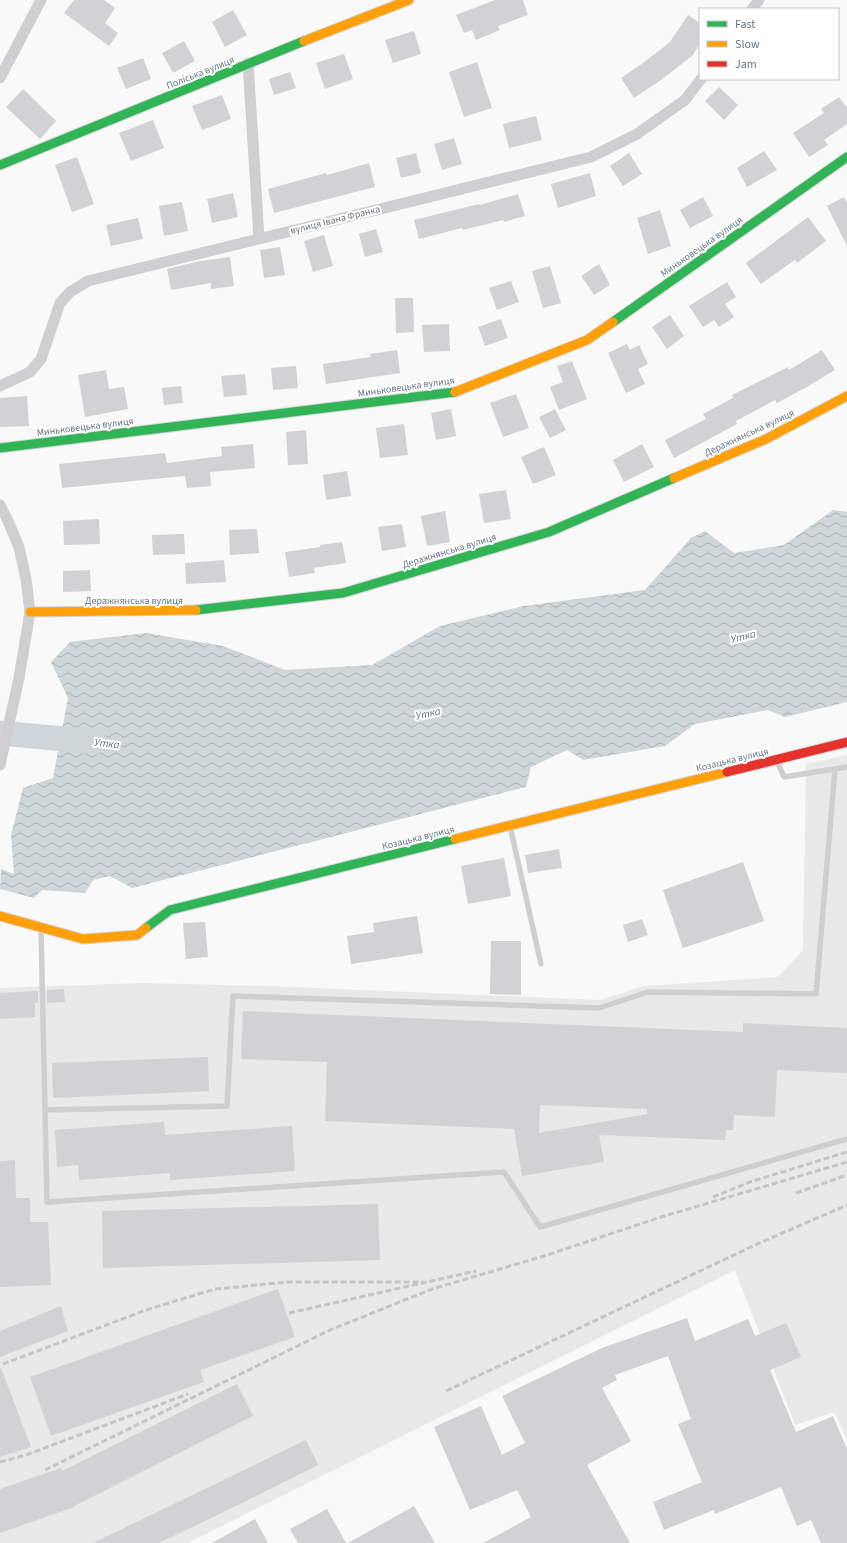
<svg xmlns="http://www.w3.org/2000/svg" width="847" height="1543" font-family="'Source Sans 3',sans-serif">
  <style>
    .built { fill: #e8e9e9 }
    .water { fill: url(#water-waves) }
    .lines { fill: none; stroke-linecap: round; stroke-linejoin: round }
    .river { stroke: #ced6d9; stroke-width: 25 }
    .building { fill: #d0d2d3; fill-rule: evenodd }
    .fast-casing { stroke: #d5d6d7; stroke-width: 11 }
    .slow-casing { stroke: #d5d6d7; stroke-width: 11 }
    .jam-casing { stroke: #d5d6d7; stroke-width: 11 }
    .lane { stroke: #cecfd0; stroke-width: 5.5 }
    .street { stroke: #cecfd0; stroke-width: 11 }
    .fast { stroke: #30b455; stroke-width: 9 }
    .slow { stroke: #ff9f0a; stroke-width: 9 }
    .jam { stroke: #e5322d; stroke-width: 9 }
    .rail { stroke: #c3c5c6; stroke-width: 3; stroke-dasharray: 6 3; stroke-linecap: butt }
    .labels { text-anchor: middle; stroke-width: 4; stroke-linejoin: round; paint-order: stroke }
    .street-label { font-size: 10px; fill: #657683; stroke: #fff }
    .water-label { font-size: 11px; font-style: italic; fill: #60757c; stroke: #fff }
  </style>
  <defs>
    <pattern id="water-waves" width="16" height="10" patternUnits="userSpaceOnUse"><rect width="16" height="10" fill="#ced6d9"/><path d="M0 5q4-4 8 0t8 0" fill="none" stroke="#abb2b5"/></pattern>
  </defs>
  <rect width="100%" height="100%" fill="#f9f9f9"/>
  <!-- built -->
  <path class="built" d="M847,755V1439L834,1412L795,1425L735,1270L188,1543H0V988L142,983L268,986L600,1000L644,986L778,977L803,950L806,764Z"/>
  <!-- water -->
  <path class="water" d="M833,510L847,512V702L785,717L768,710L695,724L665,746L583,760L567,750L531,767L526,787L132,888L110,876L93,880L85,893L42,890L34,898L0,889L1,869L14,874L11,835L23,788L53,778L68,698L51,662L70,642L146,633L223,646L285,670L372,665L440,626L524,606L645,590L691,538L705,531L734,553L784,545Z"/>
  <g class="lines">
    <!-- river -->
    <path class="river" d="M0,733L95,742"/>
  </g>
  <!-- building -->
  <path class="building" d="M74,0H104L115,8L105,23L118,33L109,46L64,13Z
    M495,0H523L528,15L498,26L500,30L476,40L472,30L464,33L456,15Z
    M233,10L247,35L225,47L212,22Z
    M688,15L700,23V44L692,56L661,80L634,98L621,78L643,63L670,42Z
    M414,31L421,54L393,63L385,40Z
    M184,41L195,61L173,73L162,53Z
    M344,54L353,79L325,89L316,63Z
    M143,58L151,79L126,89L117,68Z
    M477,62L492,108L464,117L449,72Z
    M290,72L296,88L274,95L269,79Z
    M719,87L738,105L724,120L705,101Z
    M23,89L56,121L40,139L6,107Z
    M222,95L231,119L202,130L192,106Z
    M839,97L847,108V124L824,140L828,145L809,157L793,133L824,113L821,109Z
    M536,116L542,140L509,148L503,124Z
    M153,120L164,148L131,161L119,133Z
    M454,138L462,164L442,170L434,144Z
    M764,151L777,170L747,187L737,168Z
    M416,153L421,173L401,178L396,158Z
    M629,153L642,174L623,186L610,166Z
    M77,157L94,204L72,212L55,165Z
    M369,163L375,187L274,213L268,189L326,173L327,175Z
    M590,173L596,196L558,208L551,184Z
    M233,193L238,217L212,223L207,199Z
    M518,194L525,216L504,222L503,220L463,230L462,228L419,239L414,220L479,204L480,205Z
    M703,197L713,216L690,228L680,210Z
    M844,197L847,203V246L827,206Z
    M182,202L188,231L164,236L159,206Z
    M660,210L671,246L648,254L637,218Z
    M808,217L826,241L797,263L795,260L761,284L746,263Z
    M138,218L143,239L111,246L106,225Z
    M376,229L383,252L365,257L359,234Z
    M324,235L333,266L313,272L304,241Z
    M280,247L285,275L264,278L260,250Z
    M230,257L234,286L211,289V283L171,290L167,269L200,261Z
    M599,264L610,285L594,295L581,276Z
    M550,266L561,303L543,308L532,271Z
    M511,281L519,302L497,310L489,288Z
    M727,282L736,297L725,304L734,317L719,327L714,320L703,327L689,306Z
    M395,298H413L414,332L396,333Z
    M670,315L684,336L667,349L652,327Z
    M501,319L508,338L485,346L478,327Z
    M449,324L450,351L424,352L422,325Z
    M627,344L630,350L639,345L648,364L638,369L645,384L626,393L608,353Z
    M397,350L400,373L326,384L323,364L371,357L370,354Z
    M822,350L835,370L805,388L777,403L775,400L736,421L737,424L674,458L665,440L706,419L703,414L733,398L732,395L788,367L789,370Z
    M572,361L587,399L559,410L550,387L563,382L557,366Z
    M296,366L298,388L273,390L271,368Z
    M106,370L109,389L124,387L128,409L85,417L78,375Z
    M245,374L247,395L224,397L221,376Z
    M181,386L183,403L164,405L162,388Z
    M516,394L529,428L503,437L490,403Z
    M27,396L29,426L0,427V398Z
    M451,409L456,436L436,440L431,413Z
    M555,409L566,430L550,438L539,417Z
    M404,424L408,455L380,458L376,428Z
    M306,430L308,464L288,465L286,432Z
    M253,444L255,468L210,472L211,486L187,488L185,476L62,488L59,464L165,453L167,463L222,456L221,447Z
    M642,444L654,467L624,482L613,460Z
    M544,447L556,475L533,484L521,457Z
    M347,471L351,496L326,500L323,475Z
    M506,490L511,519L484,523L479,494Z
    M445,511L450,542L427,546L421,516Z
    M99,519L100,544L64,545L63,521Z
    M402,524L406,547L382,551L378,527Z
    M257,529L259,553L230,555L229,530Z
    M184,534L185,554L153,555L152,535Z
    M342,542L346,563L314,568L315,573L289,577L285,552L320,547V545Z
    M224,560L226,582L186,584L185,563Z
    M90,570L91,591L63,592V571Z
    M559,849L562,868L528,873L525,855Z
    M504,858L511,896L468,904L461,866Z
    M743,862L764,921L683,948L663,890Z
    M417,916L423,953L351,964L347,936L374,932L373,923Z
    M642,919L648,935L628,942L623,925Z
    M205,922L208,957L186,959L183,923Z
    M491,941H521V995L490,994Z
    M64,989L65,1002L47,1003V990Z
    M38,991V1003H35V1017L0,1019V993Z
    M243,1011L743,1032V1023L847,1028V1073L777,1070L775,1117L734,1115L733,1130H726L725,1140L599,1135L604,1162L522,1176L514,1129L325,1121L327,1062L241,1059ZM540,1105L647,1109V1114L539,1133Z
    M208,1057L209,1091L53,1098L52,1063Z
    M164,1122L165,1135L292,1126L295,1171L170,1180V1173L79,1180L78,1165L57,1167L55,1130Z
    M15,1160L16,1198H30V1222H48L51,1285L0,1287V1161Z
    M378,1204L380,1260L103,1268L102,1211Z
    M278,1289L295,1337L200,1370L204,1382L51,1436L30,1377Z
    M61,1306L68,1331L0,1357V1331Z
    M687,1318L695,1341L748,1319L755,1336L786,1323L801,1357L770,1370L796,1432L833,1416L847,1449V1543H821L811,1520L797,1526L781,1487L715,1514L714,1510L664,1530L653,1502L702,1482L678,1424L691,1419L668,1356L615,1375L617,1380L602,1388L631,1441L587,1465L630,1543H483L531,1517L517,1490L470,1510L434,1427L481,1406L502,1455L525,1443L502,1396L602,1348Z
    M0,1368H1L31,1447L0,1457Z
    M237,1384L253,1416L74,1506V1507L0,1533V1489L61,1468L62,1471Z
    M306,1440L318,1465L240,1504L159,1543H93Z
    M414,1506L435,1543H348Z
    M327,1509L346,1543H298L290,1529Z
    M255,1519L268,1543H212Z"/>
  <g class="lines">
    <defs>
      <path id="fast" d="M0,165L304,41
        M613,322L847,157
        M0,448L455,392
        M196,610L343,593L549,532L674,478
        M146,928L170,910L455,839"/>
      <path id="slow" d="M304,41L409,0
        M455,392L587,340L613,322
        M674,478L766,439L847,396
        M30,612L196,610
        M455,839L727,772
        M0,916L83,939L137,935L146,928"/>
      <path id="jam" d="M727,772L847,742"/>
    </defs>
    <!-- fast casing -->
    <use href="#fast" class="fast-casing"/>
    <!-- slow casing -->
    <use href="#slow" class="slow-casing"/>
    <!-- jam casing -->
    <use href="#jam" class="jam-casing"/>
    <!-- lane -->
    <path class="lane" d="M777,761L784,777L847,767
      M510,826L541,964
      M41,928L47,1202L504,1172L540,1227L847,1139
      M45,1110L227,1106L233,996L599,1008L648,992L816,994L835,769"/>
    <!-- street -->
    <path class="street" d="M752,9L759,0
      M248,63L259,238
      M0,78L41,0
      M0,386L30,372L41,359L60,303L70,292L88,281L591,157L637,134L685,100L701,79
      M0,505L8,521L19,547L26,579L30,612L19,678L0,765"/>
    <!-- fast -->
    <use href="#fast" class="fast"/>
    <!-- slow -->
    <use href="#slow" class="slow"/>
    <!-- jam -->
    <use href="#jam" class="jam"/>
    <!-- rail -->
    <path class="rail" d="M796,1193L847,1175
      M713,1197L750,1182L847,1152
      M289,1313L476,1271
      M3,1364L146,1310L215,1289L288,1282H424
      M446,1391L755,1245L847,1205
      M0,1462L26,1455L188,1394
      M45,1470L330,1330L432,1289L544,1256L661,1217L847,1162"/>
  </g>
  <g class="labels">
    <!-- street labels -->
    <g class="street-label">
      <text transform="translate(200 72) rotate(-22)" y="4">Поліська вулиця</text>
      <text transform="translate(335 219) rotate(-14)" y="4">вулиця Івана Франка</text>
      <text transform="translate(701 246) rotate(-35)" y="4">Миньковецька вулиця</text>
      <text transform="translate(406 386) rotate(-8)" y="4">Миньковецька вулиця</text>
      <text transform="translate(85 426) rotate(-7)" y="4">Миньковецька вулиця</text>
      <text transform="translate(749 432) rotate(-25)" y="4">Деражнянська вулиця</text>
      <text transform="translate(449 550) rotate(-17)" y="4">Деражнянська вулиця</text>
      <text x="134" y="604">Деражнянська вулиця</text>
      <text transform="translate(732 759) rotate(-14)" y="4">Козацька вулиця</text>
      <text transform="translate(418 837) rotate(-14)" y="4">Козацька вулиця</text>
    </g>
    <!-- water labels -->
    <g class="water-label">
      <text transform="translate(743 636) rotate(-14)" y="4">Утка</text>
      <text transform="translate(428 713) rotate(-12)" y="4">Утка</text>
      <text transform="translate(107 743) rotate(6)" y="4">Утка</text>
    </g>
  </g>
  <!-- legend -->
  <rect x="699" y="8" width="140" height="72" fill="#ffffff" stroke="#c1c8cd"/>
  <rect x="707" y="21" width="20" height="6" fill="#30b455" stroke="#c1c8cd"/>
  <text x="735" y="28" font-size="12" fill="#657683">Fast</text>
  <rect x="707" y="41" width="20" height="6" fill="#ff9f0a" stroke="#c1c8cd"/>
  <text x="735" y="48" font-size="12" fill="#657683">Slow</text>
  <rect x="707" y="61" width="20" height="6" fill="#e5322d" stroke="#c1c8cd"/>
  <text x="735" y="68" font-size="12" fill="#657683">Jam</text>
</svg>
